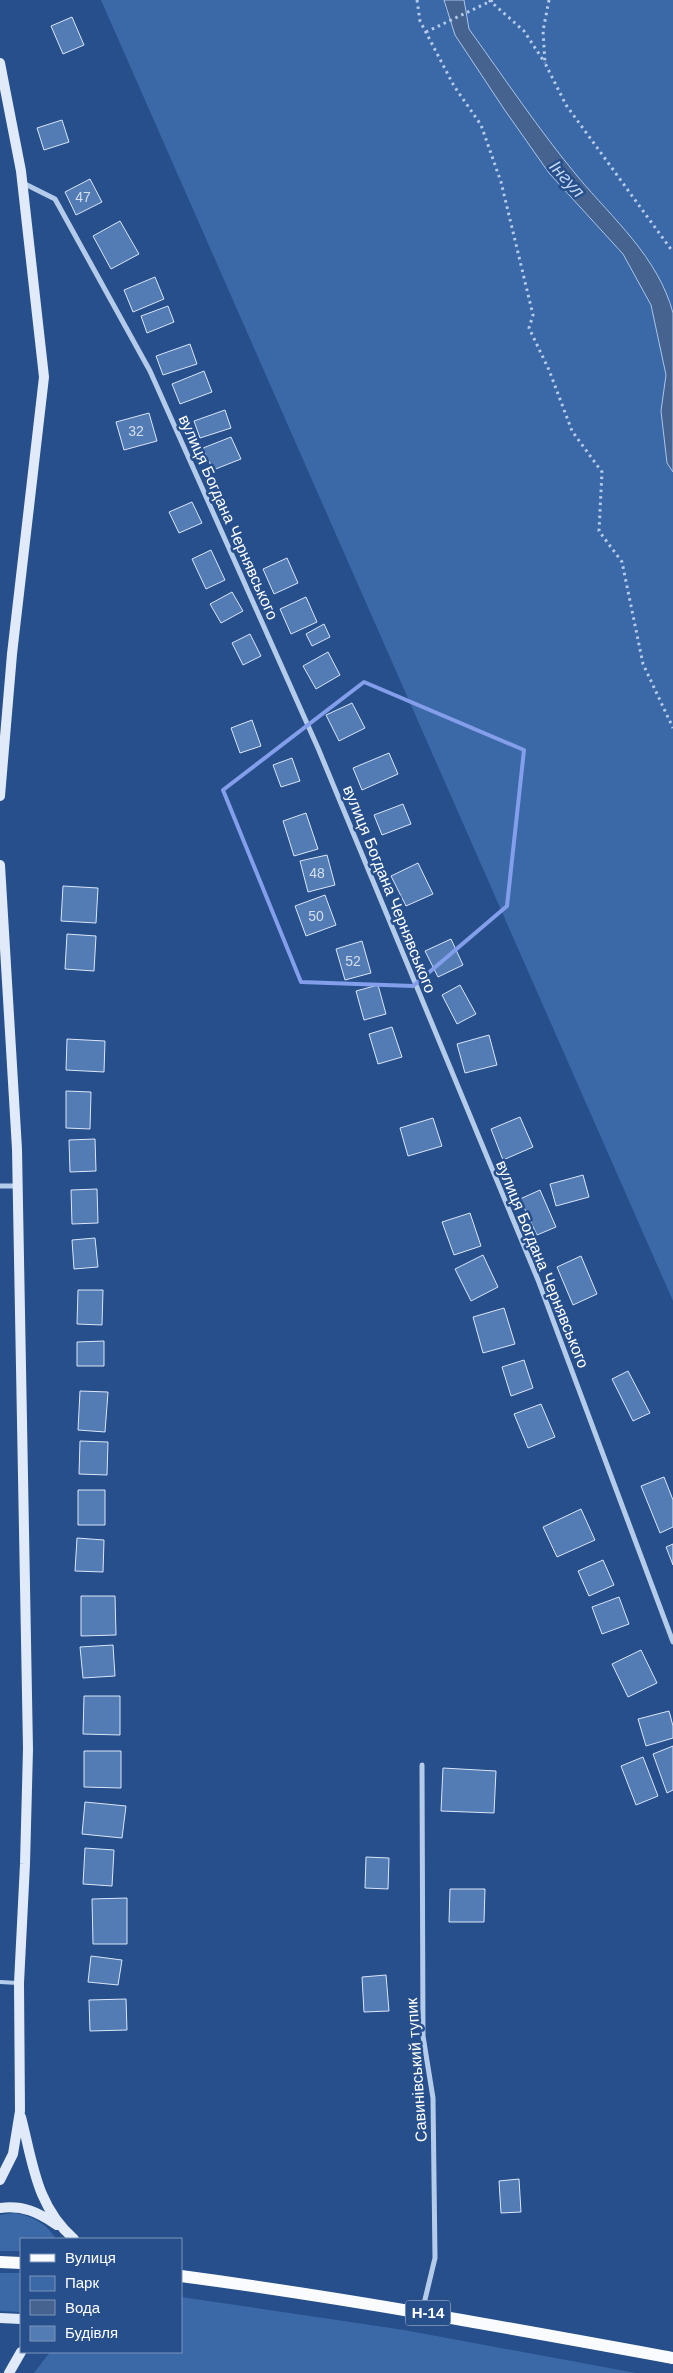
<svg xmlns="http://www.w3.org/2000/svg" width="673" height="2373" font-family="Arial,sans-serif">
  <style>
    .green { fill: #3b69a8 }
    .water { fill: #46638f; stroke: #aac6eb }
    .building { fill: #537bb4; stroke: #dae6f8 }
    .lines { fill: none; stroke-linecap: round; stroke-linejoin: round }
    .path { stroke: #b5cbea; stroke-width: 3; stroke-dasharray: 2.5 4; stroke-linecap: butt }
    .lane { stroke: #b5cbea; stroke-width: 4 }
    .street { stroke: #b5cbea; stroke-width: 5 }
    .secondary { stroke: #e0eaf8; stroke-width: 10 }
    .primary { stroke: #f9fbfe; stroke-width: 12 }
    .marked { fill: none; stroke: #839eea; stroke-width: 4; stroke-linejoin: round }
    .labels { text-anchor: middle; stroke-width: 5; stroke-linejoin: round; paint-order: stroke }
    .number-label { font-size: 14px; fill: #d4deec }
    .shield { fill: #264f8c; stroke: #becadc; stroke-width: 1 }
    .shield-label { font-size: 15px; font-weight: bold; fill: #fff }
    .street-label { font-size: 16px; fill: #fff; stroke: #264f8c }
    .water-label { font-size: 18px; font-style: italic; fill: #c1d5f1; stroke: #264f8c }
  </style>
  <rect width="100%" height="100%" fill="#264f8c"/>
  <!-- green -->
  <path class="green" d="M101,0H444L446,10L549,173L623,254L651,305L666,375L661,411L667,463L673,472V1301Z
    M464,0H673V313C658,257 613,219 578,177C539,130 505,79 469,29Z
    M14,2213C32,2216 46,2223 56,2239H21V2251H0V2215Z
    M0,2273H21V2312L0,2311Z
    M181,2297L404,2330L636,2373H34L50,2352H181Z"/>
  <!-- water -->
  <path class="water" d="M444,0H464L469,29C505,79 539,130 578,177C613,219 658,257 673,313V472L667,463L661,411L666,375L651,305L623,254L549,173L504,109L455,35Z"/>
  <!-- building -->
  <path class="building" d="M72,17L84,45L63,54L51,26Z
    M62,120L69,142L44,150L37,128Z
    M90,179L102,202L76,215L65,192Z
    M120,221L139,254L111,269L93,236Z
    M155,277L164,299L133,312L124,290Z
    M168,306L174,322L147,333L141,316Z
    M190,344L197,364L163,375L156,356Z
    M204,371L212,392L180,404L172,384Z
    M225,410L231,428L200,438L194,421Z
    M149,413L157,441L124,450L116,422Z
    M231,437L241,459L213,470L203,448Z
    M192,502L202,523L179,533L169,512Z
    M211,550L225,580L206,589L192,559Z
    M287,558L298,583L274,594L263,569Z
    M232,592L243,611L221,623L210,604Z
    M306,597L317,622L291,634L280,609Z
    M324,624L330,637L312,646L306,634Z
    M250,634L261,656L243,665L232,643Z
    M328,652L340,675L316,689L303,666Z
    M352,703L365,728L339,741L326,715Z
    M252,720L261,746L240,753L231,728Z
    M389,753L398,774L362,790L353,768Z
    M292,758L300,781L281,787L273,765Z
    M403,804L411,824L382,835L374,815Z
    M306,813L318,849L294,856L283,821Z
    M327,855L335,885L308,892L300,861Z
    M418,863L433,894L406,906L391,876Z
    M63,886L98,888L96,923L61,921Z
    M325,895L336,925L306,936L295,906Z
    M67,934L96,936L94,971L65,969Z
    M451,939L463,965L438,977L425,951Z
    M362,941L371,973L345,980L336,949Z
    M378,985L386,1014L364,1020L356,991Z
    M460,985L476,1014L457,1024L442,995Z
    M392,1027L402,1057L378,1064L369,1034Z
    M489,1035L497,1065L465,1073L457,1044Z
    M67,1039L105,1041L104,1072L66,1070Z
    M66,1091L91,1092L90,1129L66,1128Z
    M520,1117L533,1147L503,1160L491,1129Z
    M433,1118L442,1146L408,1156L400,1128Z
    M95,1139L96,1171L70,1172L69,1140Z
    M583,1175L589,1197L556,1206L550,1184Z
    M97,1189L98,1223L72,1224L71,1190Z
    M540,1190L556,1227L537,1235L520,1199Z
    M470,1213L481,1246L454,1255L442,1222Z
    M95,1238L98,1267L74,1269L72,1240Z
    M483,1255L498,1287L471,1301L455,1269Z
    M581,1256L597,1294L573,1305L557,1267Z
    M78,1290H103L102,1325L77,1324Z
    M504,1308L515,1344L483,1353L473,1317Z
    M104,1341V1366H77V1342Z
    M524,1360L533,1388L511,1396L502,1367Z
    M628,1371L650,1413L633,1421L612,1379Z
    M80,1391L108,1392L105,1432L78,1430Z
    M541,1404L555,1437L528,1448L514,1414Z
    M80,1441L108,1442L107,1475L79,1474Z
    M664,1477L673,1500V1527L660,1533L641,1486Z
    M78,1490H105V1525H78Z
    M581,1509L595,1540L557,1557L543,1527Z
    M77,1538L104,1540L103,1572L75,1571Z
    M673,1544V1565L666,1547Z
    M603,1560L614,1585L589,1596L578,1571Z
    M81,1596H115L116,1635L81,1636Z
    M619,1597L629,1624L602,1634L592,1607Z
    M113,1645L115,1676L83,1678L80,1647Z
    M641,1650L657,1683L628,1697L612,1664Z
    M84,1696H120V1735L83,1734Z
    M669,1711L673,1726V1738L646,1746L638,1719Z
    M673,1746V1790L667,1793L653,1754Z
    M84,1751H121V1788L84,1787Z
    M643,1757L658,1796L636,1805L621,1766Z
    M443,1768L496,1771L494,1813L441,1811Z
    M85,1802L126,1806L122,1838L82,1834Z
    M85,1848L114,1850L112,1886L83,1884Z
    M366,1857L389,1858L388,1889L365,1888Z
    M450,1889H485L484,1922H449Z
    M127,1898V1944H93L92,1899Z
    M91,1956L122,1960L118,1985L88,1982Z
    M386,1975L389,2011L364,2012L362,1977Z
    M126,1999L127,2030L90,2031L89,2000Z
    M519,2179L521,2212L501,2213L499,2181Z"/>
  <g class="lines">
    <!-- path -->
    <path class="path" d="M417,0L420,21L454,86L481,125L501,182L533,315L529,328L549,370L572,431L602,472L599,531L622,562L643,664L673,728
      M489,0L524,31L545,63
      M549,0L543,31L545,63L566,105L673,252
      M426,32L493,0"/>
    <!-- lane -->
    <path class="lane" d="M0,1982L18,1983"/>
    <!-- street -->
    <path class="street" d="M23,183L55,199L150,371L318,748L538,1280L673,1642
      M0,1186H18
      M422,1765L423,2036L433,2098L435,2258L422,2312"/>
    <!-- secondary -->
    <path class="secondary" d="M0,63L21,171L44,377L12,654L0,796
      M0,865L17,1149L28,1749L25,1864L19,1983L20,2111L13,2154L0,2180
      M21,2117C33,2163 36,2206 74,2239
      M0,2208C23,2205 38,2212 57,2225
      M0,2318L21,2319
      M9,2373L21,2352"/>
    <!-- primary -->
    <path class="primary" d="M0,2262L21,2263
      M181,2276C346,2298 509,2328 673,2358"/>
  </g>
  <!-- marked area -->
  <path class="marked" d="M364,682L524,750L507,906L413,986L301,982L223,790Z"/>
  <g class="labels">
    <!-- number labels -->
    <g class="number-label">
      <text x="83" y="202">47</text>
      <text x="136" y="436">32</text>
      <text x="317" y="878">48</text>
      <text x="316" y="921">50</text>
      <text x="353" y="966">52</text>
    </g>
    <!-- shield labels -->
    <rect class="shield" x="405.5" y="2300.5" width="45" height="25" rx="4"/>
    <g class="shield-label">
      <text x="428" y="2318">Н-14</text>
    </g>
    <!-- street labels -->
    <g class="street-label">
      <text transform="translate(229 517) rotate(66)" y="6">вулиця Богдана Чернявського</text>
      <text transform="translate(390 889) rotate(68)" y="6">вулиця Богдана Чернявського</text>
      <text transform="translate(543 1264) rotate(68)" y="6">вулиця Богдана Чернявського</text>
      <text transform="translate(416 2070) rotate(-94)" y="6">Савинівський тупик</text>
    </g>
    <!-- water labels -->
    <g class="water-label">
      <text transform="translate(567 179) rotate(48)" y="6">Інгул</text>
    </g>
  </g>
  <!-- legend -->
  <rect x="20" y="2238" width="162" height="115" fill="#264f8c" stroke="#7d95ba"/>
  <rect x="30" y="2254" width="25" height="8" fill="#f9fbfe" stroke="#7d95ba"/>
  <text x="65" y="2263" font-size="15" fill="#ffffff">Вулиця</text>
  <rect x="30" y="2276" width="25" height="15" fill="#3b69a8" stroke="#7d95ba"/>
  <text x="65" y="2288" font-size="15" fill="#ffffff">Парк</text>
  <rect x="30" y="2300" width="25" height="15" fill="#46638f" stroke="#7d95ba"/>
  <text x="65" y="2313" font-size="15" fill="#ffffff">Вода</text>
  <rect x="30" y="2326" width="25" height="15" fill="#537bb4" stroke="#7d95ba"/>
  <text x="65" y="2338" font-size="15" fill="#ffffff">Будівля</text>
</svg>
